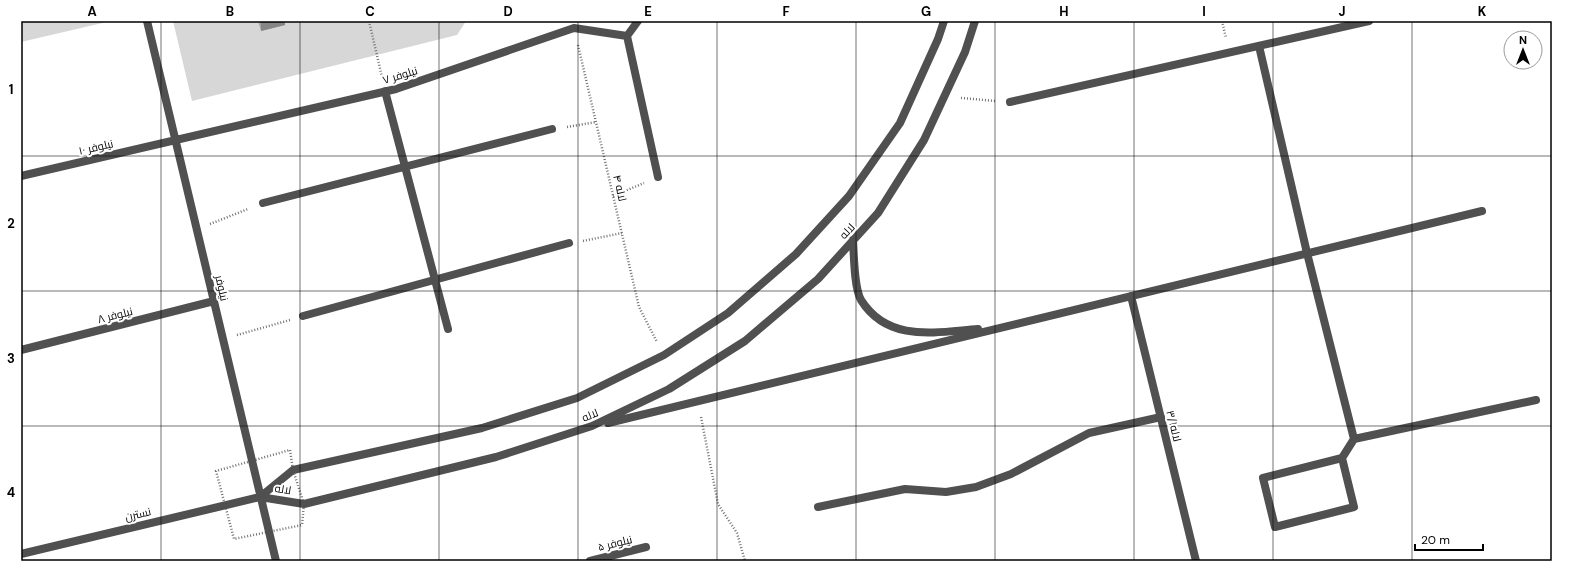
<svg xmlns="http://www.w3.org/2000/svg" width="1573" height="582" font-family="'DM Sans',Cairo,sans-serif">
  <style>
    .park { fill: #d7d7d7 }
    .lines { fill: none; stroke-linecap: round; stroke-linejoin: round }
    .path { stroke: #727272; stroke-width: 2.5; stroke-dasharray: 1 2; stroke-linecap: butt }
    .street { stroke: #505050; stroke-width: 8 }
    .wall { fill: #a5a5a5 }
    .shaded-wall { fill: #868686 }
    .grid { fill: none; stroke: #000; stroke-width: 1; stroke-opacity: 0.55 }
    .labels { text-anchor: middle; stroke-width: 4; stroke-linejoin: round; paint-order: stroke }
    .street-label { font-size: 11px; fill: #000; stroke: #fff }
    .neatline { fill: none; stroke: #000; stroke-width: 1.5 }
    .grid-label { font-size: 13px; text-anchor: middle; font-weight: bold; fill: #000 }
  </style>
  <rect width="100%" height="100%" fill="#fff"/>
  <!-- park -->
  <path class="park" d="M21,21H111L21,42Z
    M173,21H466L457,35L192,101Z"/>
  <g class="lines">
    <!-- path -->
    <path class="path" d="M369,21L382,77
      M1222,21L1226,38
      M578,45L639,307L657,342
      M961,98L996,101
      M567,127L596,122
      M613,196L644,183
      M210,224L248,209
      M583,241L622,233
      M237,335L290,320
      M701,417L718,504L737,533L745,561
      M290,450L293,470L304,504L302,525L234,539L216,471Z"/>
    <!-- street -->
    <path class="street" d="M147,21L276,561
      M638,21L627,36L658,177
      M1259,46L1307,253L1354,439L1342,458L1263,478L1275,527L1354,507L1342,458
      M385,91L448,329
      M1010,102L1369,21
      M21,176L396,89L574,28L627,36
      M263,203L552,129
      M853,240C854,255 854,288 861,300C888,343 936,332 978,329
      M1131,296L1196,561
      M303,316L569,243
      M21,350L214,301
      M608,423L1482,211
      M1354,439L1536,400
      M260,497L293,470L482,428L577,398L664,355L728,313L796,254L849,196L900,123L938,39L944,21
      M818,507L905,489L946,492L976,487L1011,474L1089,433L1161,417
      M21,554L260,497L304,504L496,457L592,426L669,389L745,341L818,279L878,213L924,140L965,52L975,21
      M590,561L646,547"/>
  </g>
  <!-- wall -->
  <path class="wall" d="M258,21H285V25L261,31Z"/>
  <!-- shaded-wall -->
  <path class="shaded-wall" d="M261,21H285V25L261,31Z"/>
  <!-- grid -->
  <path class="grid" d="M161,21V561M300,21V561M439,21V561M578,21V561M717,21V561M856,21V561M995,21V561M1134,21V561M1273,21V561M1412,21V561M21,156H1552M21,291H1552M21,426H1552"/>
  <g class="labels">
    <!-- street labels -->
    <g class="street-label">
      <text transform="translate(400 75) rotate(-17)" y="4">نیلوفر ۷</text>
      <text transform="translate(96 147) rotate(-13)" y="4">نیلوفر ۱۰</text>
      <text transform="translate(620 188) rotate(77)" y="4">لاله ۴</text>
      <text transform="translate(847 231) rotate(-47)" y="4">لاله</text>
      <text transform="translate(222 288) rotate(77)" y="4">نیلوفر</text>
      <text transform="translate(115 315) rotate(-14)" y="4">نیلوفر ۸</text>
      <text transform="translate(590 415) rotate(-22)" y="4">لاله</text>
      <text transform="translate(1174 426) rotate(76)" y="4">لاله۳/۱</text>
      <text transform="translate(283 489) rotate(9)" y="4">لاله</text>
      <text transform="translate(138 514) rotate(-13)" y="4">نسترن</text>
      <text transform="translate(615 543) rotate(-14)" y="4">نیلوفر ۵</text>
    </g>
  </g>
  <!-- border -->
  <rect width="1573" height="582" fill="none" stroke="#ffffff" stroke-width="44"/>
  <!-- north arrow -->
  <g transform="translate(1523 50)"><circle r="19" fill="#ffffff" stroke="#999999"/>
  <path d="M0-3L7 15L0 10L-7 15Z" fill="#000000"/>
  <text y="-6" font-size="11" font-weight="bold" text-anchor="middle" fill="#000000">N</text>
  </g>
  <!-- scale -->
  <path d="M1415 544v6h68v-6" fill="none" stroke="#000000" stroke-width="2"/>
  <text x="1421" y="544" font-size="12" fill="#000000" stroke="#ffffff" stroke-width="3" paint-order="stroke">20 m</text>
  <rect x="22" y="22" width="1529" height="538" class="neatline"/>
  <g class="grid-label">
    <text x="92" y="16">A</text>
    <text x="230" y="16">B</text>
    <text x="370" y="16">C</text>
    <text x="508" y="16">D</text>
    <text x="648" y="16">E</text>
    <text x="786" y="16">F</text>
    <text x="926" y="16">G</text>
    <text x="1064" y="16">H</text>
    <text x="1204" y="16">I</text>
    <text x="1342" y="16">J</text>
    <text x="1482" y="16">K</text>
    <text x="11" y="94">1</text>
    <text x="11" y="228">2</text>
    <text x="11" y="363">3</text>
    <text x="11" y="497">4</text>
  </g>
</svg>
